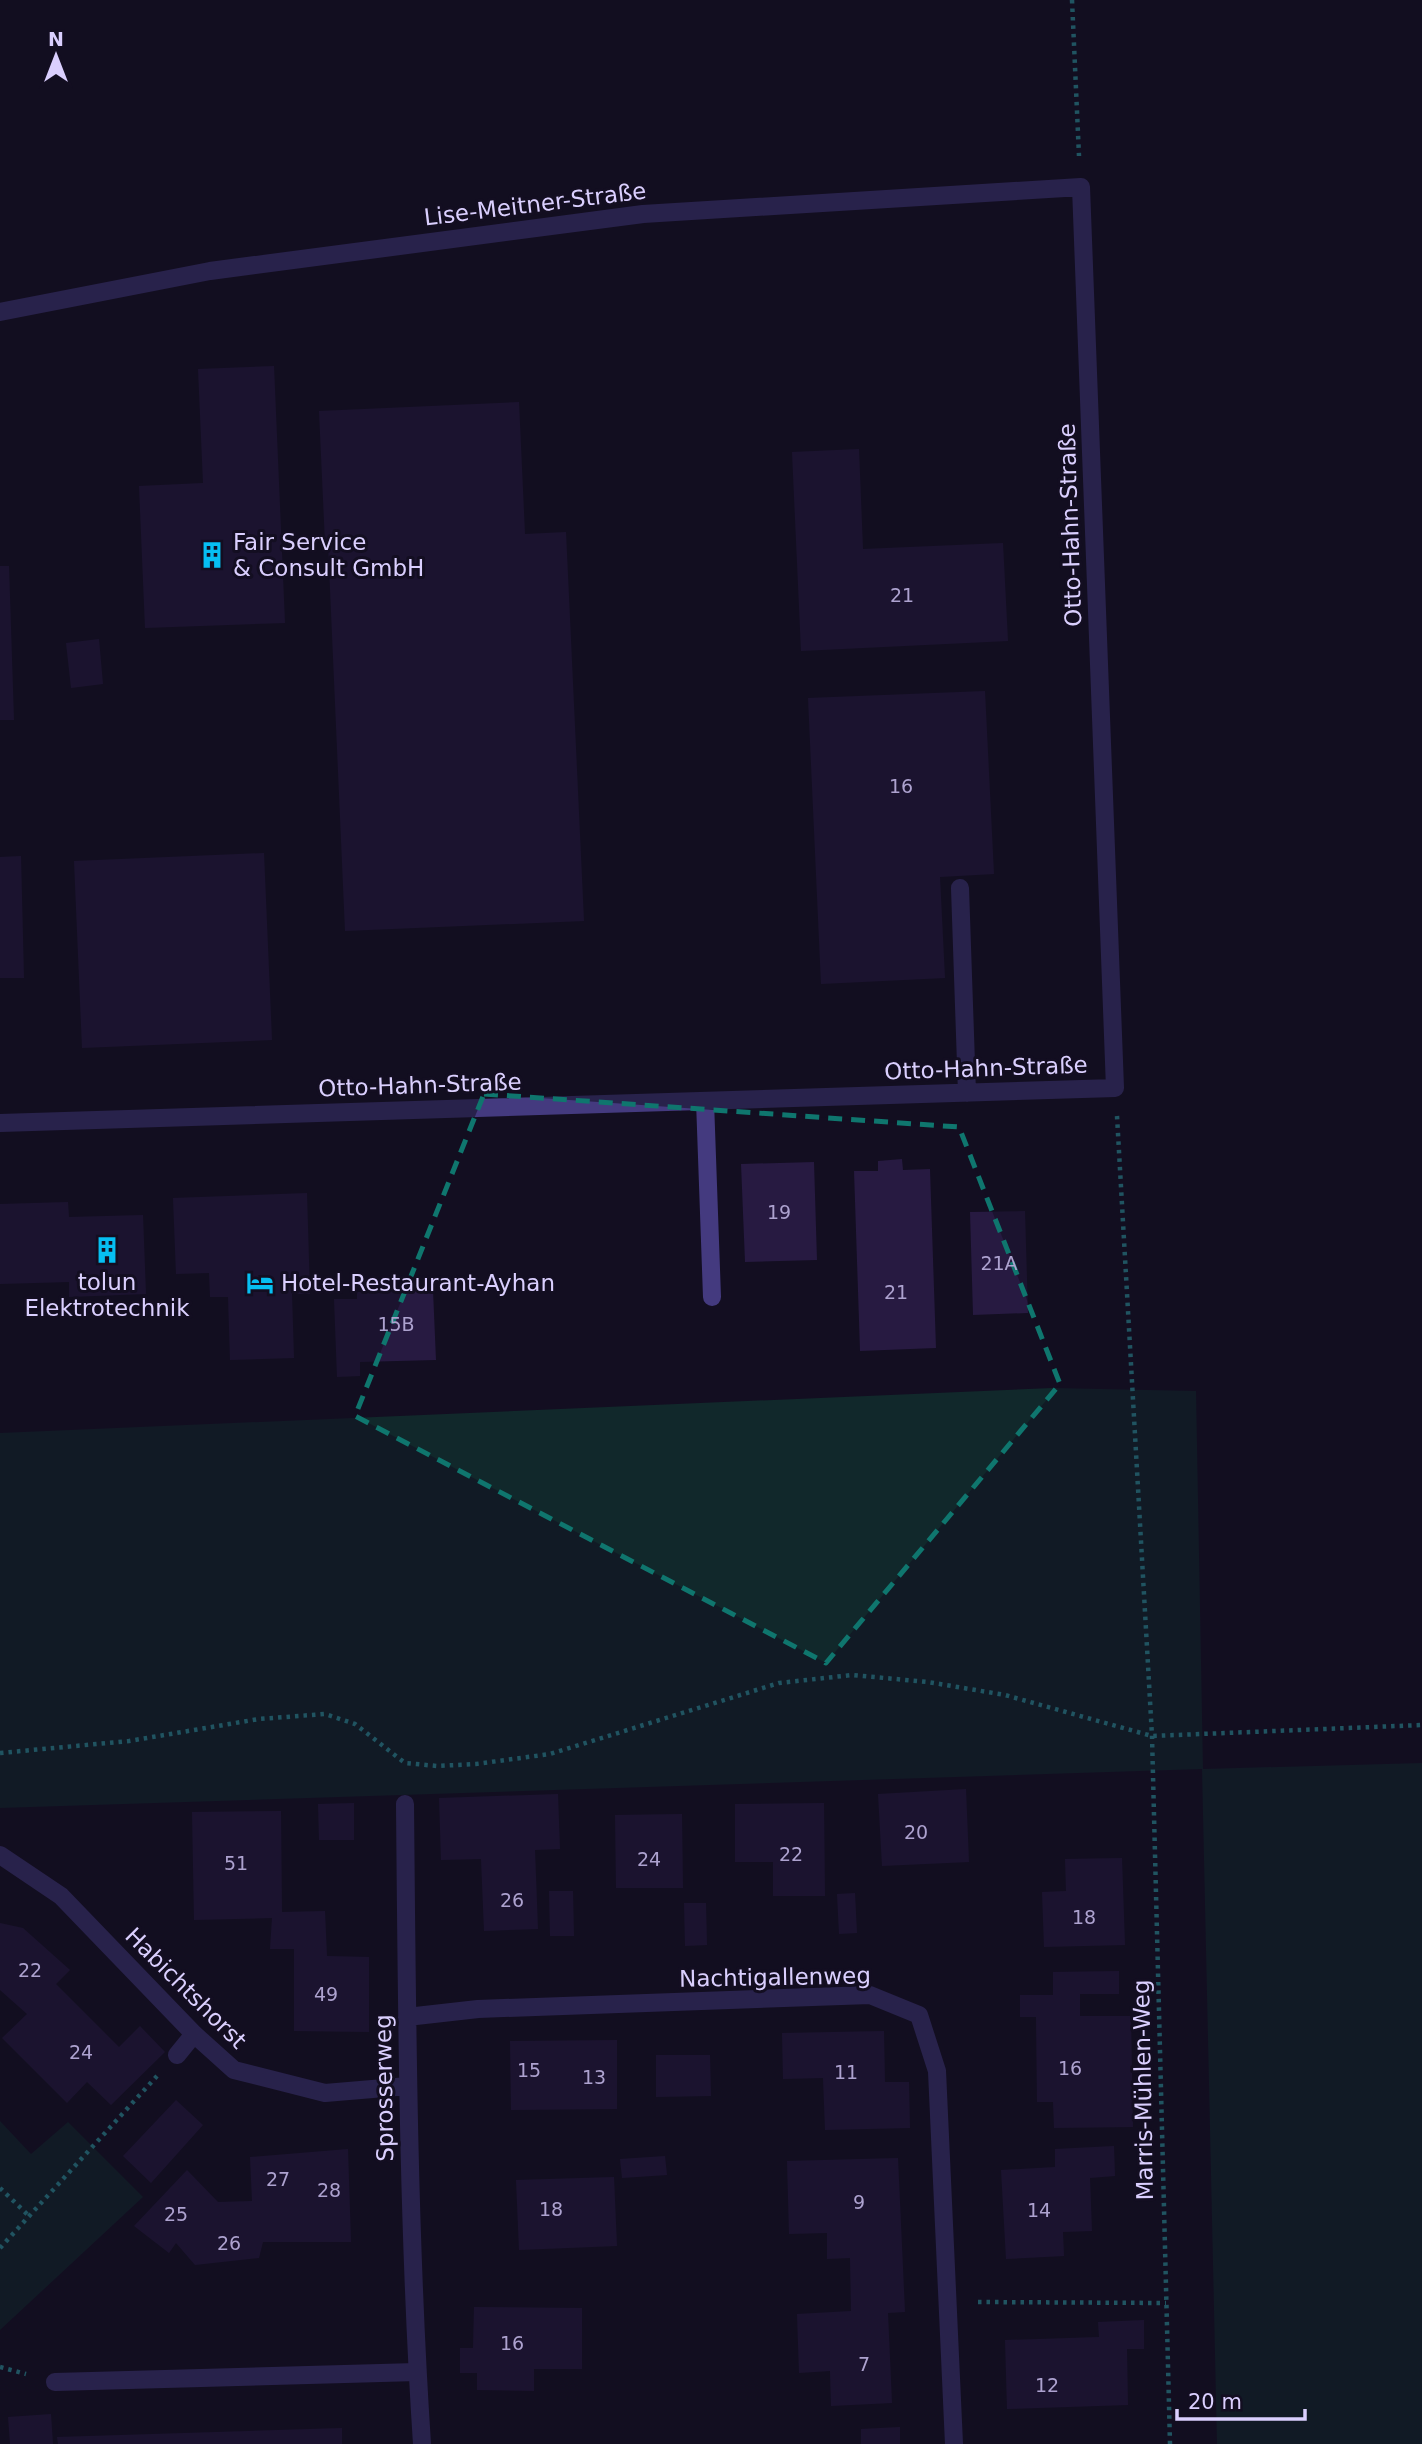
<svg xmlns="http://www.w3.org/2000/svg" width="1422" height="2444" font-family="'DejaVu Sans',sans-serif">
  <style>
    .green { fill: #11282b }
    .building { fill: #271a41 }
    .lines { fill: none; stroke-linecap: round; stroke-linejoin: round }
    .path { stroke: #31a8af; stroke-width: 4.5; stroke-dasharray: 3.5 5; stroke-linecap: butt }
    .minor { stroke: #443a7f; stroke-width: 18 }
    .marked { fill: none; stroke: #0f766e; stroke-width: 5; stroke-dasharray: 14 9; stroke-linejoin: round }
    .labels { text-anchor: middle; stroke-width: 6; stroke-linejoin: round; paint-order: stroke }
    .number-label { font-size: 19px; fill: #ada2cf }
    .street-label { font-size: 23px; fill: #dacffe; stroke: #130e21 }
    .poi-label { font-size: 23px; fill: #dacffe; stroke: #130e21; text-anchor: start }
  </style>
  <rect width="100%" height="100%" fill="#130e21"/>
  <!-- green -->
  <path class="green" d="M1053,1388L1196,1391L1203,1769L1422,1763V2444H1217L1202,1769L0,1808V1433Z
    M0,2121L31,2154L68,2122L143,2197L0,2330Z"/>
  <!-- building -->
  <path class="building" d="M274,366L285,623L145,628L139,486L203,483L198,369Z
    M519,402L525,534L566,532L584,921L345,931L328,543H325L319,411Z
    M859,449L863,549L1003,543L1008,641L801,651L792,452Z
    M0,566H9L14,720H0Z
    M99,639L103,684L71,688L66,643Z
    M985,691L994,874L940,877L945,978L821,984L808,698Z
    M264,853L272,1040L82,1048L74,861Z
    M21,856L24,978H0V857Z
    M902,1159L903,1170L930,1169L936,1348L860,1351L854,1171H878V1161Z
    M814,1162L817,1260L745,1262L741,1164Z
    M307,1193L310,1294H292L294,1358L230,1360L228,1297H210L209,1273L176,1274L173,1198Z
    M68,1202L69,1217L143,1215L146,1294L69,1297V1282L0,1284V1204Z
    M1025,1211L1028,1313L973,1315L970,1212Z
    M433,1290L436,1360L360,1362V1376L337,1377L334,1299H357V1292Z
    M966,1789L969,1862L882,1866L878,1794Z
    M558,1794L560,1849L535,1850L538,1929L484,1931L481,1859L441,1860L439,1798Z
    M354,1803V1840H319L318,1804Z
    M824,1803L825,1896H773V1862H735V1804Z
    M281,1811L282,1912L325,1911L327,1956L369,1957V2032L294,2031V1949H270L272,1918L194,1920L192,1812Z
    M682,1814L683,1888H616L615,1815Z
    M1122,1858L1125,1945L1044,1947L1042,1892L1066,1891L1065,1859Z
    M549,1891H573L574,1936H550Z
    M855,1893L857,1933L839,1934L837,1894Z
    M684,1903H706L707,1945L685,1946Z
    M0,1923L23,1928L70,1970L56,1984L119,2047L140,2026L165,2052L111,2105L87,2082L67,2103L2,2038L27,2014L0,1990Z
    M1119,1971V1994H1080V2016H1131L1133,2127L1054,2128L1053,2102H1037L1036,2017H1020V1995H1053V1972Z
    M884,2031L885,2082H909L910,2128L825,2130L823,2078L783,2079L782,2033Z
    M617,2040V2109L511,2110L510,2041Z
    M656,2055H710L711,2096L656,2097Z
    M176,2100L203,2125L151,2183L123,2156Z
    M1114,2146L1115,2176L1090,2178L1092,2231L1063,2232L1064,2256L1006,2259L1001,2170L1055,2167V2149Z
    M348,2149L351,2242H263L259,2258L195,2265L176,2243L169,2253L134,2226L187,2170L218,2202L252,2201L250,2157Z
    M665,2156L667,2175L622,2178L620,2159Z
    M898,2158L905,2312L888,2313L892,2403L831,2406L830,2371L799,2373L797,2314L851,2311L850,2258L827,2259V2233L789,2234L787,2161Z
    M614,2177L617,2246L519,2250L516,2180Z
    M474,2307L582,2308V2369H534V2391L477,2390V2373H460V2348H473Z
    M1144,2320V2349H1127L1128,2405L1007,2409L1005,2340L1099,2337L1098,2322Z
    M51,2414L53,2444H10L8,2417Z
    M900,2427V2444H861V2429Z
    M342,2428V2444H58L57,2437Z"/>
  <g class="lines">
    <!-- path -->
    <path class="path" d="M1072,0L1079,156
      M1117,1116L1152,1736L1170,2444
      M0,1753L129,1741L259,1719L325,1714L355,1724L405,1763L437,1766L476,1764L550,1754L779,1683L852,1675L928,1682L1005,1695L1152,1736L1422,1725
      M0,2188L28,2215
      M0,2248L157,2076
      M978,2302L1166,2303
      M0,2367L26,2374"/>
    <!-- minor -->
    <path class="minor" d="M0,312L210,271L643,214L1081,187L1115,1088L0,1123
      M960,888L967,1093
      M705,1101L712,1297
      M405,1804C407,2017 408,2231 422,2444
      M0,1855L61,1896L194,2034L234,2070L325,2093L408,2086
      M407,2017L478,2009L870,1995L919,2015L937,2071L954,2444
      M177,2055L194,2034
      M55,2382L417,2372"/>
  </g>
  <!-- marked area -->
  <path d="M0 0H1422V2444H0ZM484,1094L959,1127L1060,1384L826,1663L355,1416Z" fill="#130e21" fill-opacity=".55" fill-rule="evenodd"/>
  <path class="marked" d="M484,1094L959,1127L1060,1384L826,1663L355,1416Z"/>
  <!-- icons -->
  <defs>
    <symbol id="building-bare" viewBox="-9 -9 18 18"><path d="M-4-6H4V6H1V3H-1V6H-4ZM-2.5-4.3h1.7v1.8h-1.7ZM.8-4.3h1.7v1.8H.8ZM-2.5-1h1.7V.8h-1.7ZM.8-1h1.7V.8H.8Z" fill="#06bff2" stroke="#130e21" stroke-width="2.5" paint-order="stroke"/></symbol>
    <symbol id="hotel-bare" viewBox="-9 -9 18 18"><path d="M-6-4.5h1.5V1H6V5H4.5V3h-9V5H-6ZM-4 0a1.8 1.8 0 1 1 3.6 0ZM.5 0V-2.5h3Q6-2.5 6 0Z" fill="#06bff2" stroke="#130e21" stroke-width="2.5" paint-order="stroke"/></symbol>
  </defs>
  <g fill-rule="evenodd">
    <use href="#building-bare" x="193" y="536" width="38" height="38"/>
    <use href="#building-bare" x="88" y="1231" width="38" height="38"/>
    <use href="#hotel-bare" x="241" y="1264" width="38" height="38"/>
  </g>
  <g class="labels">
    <!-- number labels -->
    <g class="number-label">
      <text x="902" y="602">21</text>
      <text x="901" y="793">16</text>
      <text x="779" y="1219">19</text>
      <text x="999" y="1270">21A</text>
      <text x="896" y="1299">21</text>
      <text x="396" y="1331">15B</text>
      <text x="916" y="1839">20</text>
      <text x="791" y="1861">22</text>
      <text x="649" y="1866">24</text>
      <text x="236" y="1870">51</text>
      <text x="512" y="1907">26</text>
      <text x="1084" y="1924">18</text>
      <text x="30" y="1977">22</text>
      <text x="326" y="2001">49</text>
      <text x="81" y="2059">24</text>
      <text x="1070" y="2075">16</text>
      <text x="529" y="2077">15</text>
      <text x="846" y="2079">11</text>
      <text x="594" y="2084">13</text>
      <text x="278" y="2186">27</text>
      <text x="329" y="2197">28</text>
      <text x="859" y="2209">9</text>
      <text x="551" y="2216">18</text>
      <text x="1039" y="2217">14</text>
      <text x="176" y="2221">25</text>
      <text x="229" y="2250">26</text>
      <text x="512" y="2350">16</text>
      <text x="864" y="2371">7</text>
      <text x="1047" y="2392">12</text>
    </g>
    <!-- street labels -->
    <g class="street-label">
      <text transform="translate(535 204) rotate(-7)" y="8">Lise-Meitner-Straße</text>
      <text transform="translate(1070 525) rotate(-92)" y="8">Otto-Hahn-Straße</text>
      <text transform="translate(986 1068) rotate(-2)" y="8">Otto-Hahn-Straße</text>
      <text transform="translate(420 1085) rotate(-2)" y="8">Otto-Hahn-Straße</text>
      <text transform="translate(775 1977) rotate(-1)" y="8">Nachtigallenweg</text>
      <text transform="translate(186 1988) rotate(45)" y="8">Habichtshorst</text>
      <text transform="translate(384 2088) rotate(-91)" y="8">Sprosserweg</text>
      <text transform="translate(1143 2090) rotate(-91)" y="8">Marris-Mühlen-Weg</text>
    </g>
    <!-- poi labels -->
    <g class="poi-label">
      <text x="233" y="550">Fair Service<tspan x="233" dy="26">&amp; Consult GmbH</tspan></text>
      <text x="107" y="1290" text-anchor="middle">tolun<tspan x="107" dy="26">Elektrotechnik</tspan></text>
      <text x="281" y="1291">Hotel-Restaurant-Ayhan</text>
    </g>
  </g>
  <!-- north arrow -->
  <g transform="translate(56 56)" stroke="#130e21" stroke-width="5" paint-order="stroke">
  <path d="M0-5L12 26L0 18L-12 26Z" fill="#dacffe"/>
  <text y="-10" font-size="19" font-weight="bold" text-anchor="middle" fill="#dacffe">N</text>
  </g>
  <!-- scale -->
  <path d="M1177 2409v10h128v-10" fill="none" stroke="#dacffe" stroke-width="3.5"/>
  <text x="1188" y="2409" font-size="21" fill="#dacffe" stroke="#130e21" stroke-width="5" paint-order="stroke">20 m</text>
</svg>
